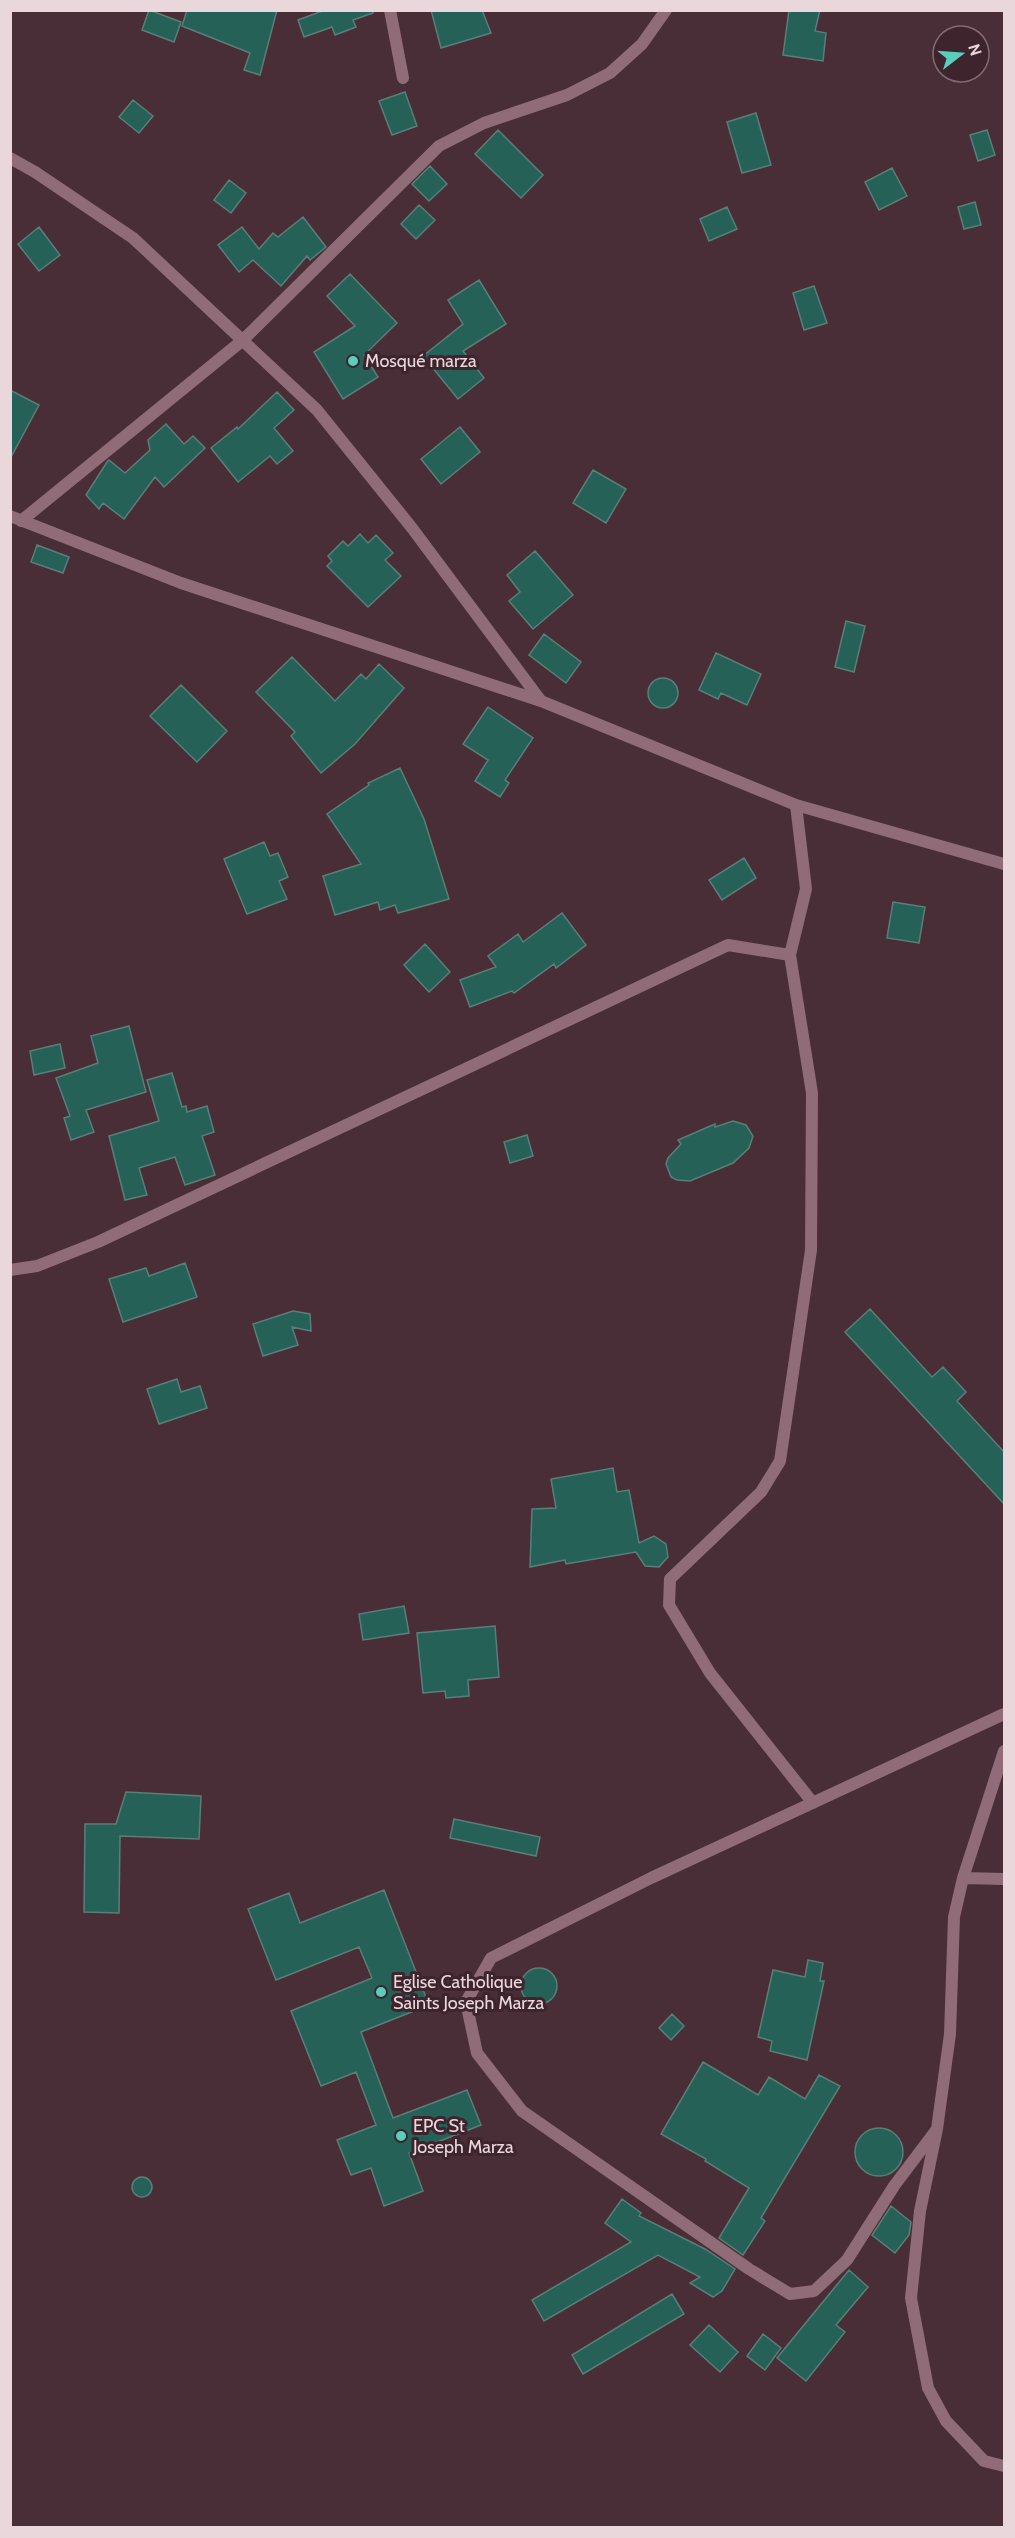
<svg xmlns="http://www.w3.org/2000/svg" width="1015" height="2538" font-family="Cabin,sans-serif">
  <style>
    .building { fill: #266158; stroke: #5a7e78; stroke-width: 1.5 }
    .lines { fill: none; stroke-linecap: round; stroke-linejoin: round }
    .street { stroke: #8f6c77; stroke-width: 12 }
    .poi-dot { fill: #5acebd; stroke: #3e242d; stroke-width: 2 }
    .labels { text-anchor: middle; stroke-width: 6; stroke-linejoin: round; paint-order: stroke }
    .poi-label { font-size: 18px; fill: #e9d7dc; stroke: #3e242d; text-anchor: start }
  </style>
  <rect width="100%" height="100%" fill="#492e37"/>
  <!-- building -->
  <path class="building" d="M149,10L181,22L174,42L142,30Z
    M187,10H277L260,75L244,70L250,53L182,26Z
    M325,10H373V13L353,20L356,27L335,35L332,27L304,37L298,20Z
    M431,10H482L491,33L441,48Z
    M789,10H820L815,31L826,33L823,61L783,55Z
    M405,92L417,126L392,135L379,101Z
    M133,100L153,116L139,133L119,117Z
    M756,113L771,165L742,173L727,122Z
    M498,130L543,175L521,198L475,154Z
    M987,130L995,155L978,161L970,135Z
    M430,166L447,184L429,201L412,184Z
    M892,168L907,196L879,210L865,182Z
    M229,180L246,193L231,213L214,200Z
    M975,202L981,225L964,229L958,207Z
    M419,205L435,220L416,239L401,224Z
    M727,207L737,229L709,241L700,219Z
    M303,217L326,247L310,260L307,256L281,286L253,260L239,272L218,245L242,227L259,249L273,233L278,237Z
    M39,227L60,255L39,271L18,244Z
    M350,274L397,323L364,355L378,377L343,399L314,352L355,326L327,296Z
    M479,280L506,324L463,351L484,378L458,399L423,356L463,324L448,300Z
    M814,286L827,323L804,330L793,293Z
    M10,390L39,405L10,459Z
    M277,392L294,410L274,428L293,451L277,464L270,456L238,482L211,448L237,427L238,429Z
    M166,424L184,444L193,436L205,448L164,487L155,477L124,519L103,503L99,509L86,495L107,462L109,460L125,473L150,450L148,440Z
    M460,427L480,452L441,484L421,459Z
    M593,470L626,489L606,523L573,503Z
    M360,534L368,543L376,535L393,553L385,560L401,576L368,607L327,566L332,561L328,556L343,541L348,546Z
    M37,545L69,557L63,573L31,562Z
    M535,551L573,595L533,629L509,601L520,592L507,575Z
    M846,621L865,626L854,672L835,667Z
    M544,634L581,662L566,683L529,655Z
    M716,653L761,674L747,705L721,693L718,699L699,690Z
    M292,657L335,701L361,674L366,679L379,664L404,688L355,744L321,773L291,736L295,732L256,692Z
    M648 693a15 15 0 1 1 30 0a15 15 0 1 1-30 0Z
    M181,685L227,731L197,762L150,716Z
    M488,707L533,738L505,780L509,783L500,797L475,781L488,760L463,744Z
    M400,768L424,819L449,899L398,913L395,905L380,910L378,902L335,915L323,876L361,864L327,814L369,785L368,783Z
    M264,842L270,856L278,853L288,877L279,881L287,899L247,914L224,859Z
    M744,858L756,878L722,900L709,880Z
    M893,902L925,907L919,943L887,938Z
    M562,913L586,945L556,968L554,964L514,993L512,991L470,1007L460,980L496,967L488,956L518,934L523,942Z
    M425,944L450,972L429,992L404,965Z
    M129,1026L146,1092L86,1110L94,1132L71,1140L64,1118L70,1116L56,1078L98,1063L91,1036Z
    M60,1044L65,1068L34,1075L30,1051Z
    M172,1073L182,1107L186,1106L187,1112L207,1106L214,1132L202,1136L215,1175L185,1185L175,1157L139,1168L147,1195L125,1200L109,1136L159,1121L147,1080Z
    M733,1121L746,1125L753,1136L749,1148L733,1163L690,1181L677,1180L671,1177L666,1164L668,1158L681,1144L678,1140L715,1124V1127Z
    M527,1135L533,1156L510,1163L504,1142Z
    M185,1263L197,1297L123,1322L109,1279L146,1268L149,1276Z
    M870,1309L932,1377L943,1367L966,1392L957,1401L1005,1453V1505L845,1332Z
    M293,1311L310,1314L311,1331L292,1327L298,1345L263,1356L253,1324Z
    M177,1379L181,1392L200,1386L207,1408L159,1424L147,1389Z
    M613,1468L617,1492L629,1490L639,1543L654,1536L666,1544L668,1557L659,1567L645,1566L636,1552L566,1564L565,1560L530,1567L532,1509L556,1508L551,1479Z
    M404,1606L409,1633L363,1640L359,1614Z
    M495,1626L499,1677L468,1680L469,1696L446,1698L445,1691L423,1693L417,1633Z
    M126,1792L201,1796L199,1839L120,1836L119,1913L84,1912L85,1824H116Z
    M454,1819L540,1837L536,1856L450,1838Z
    M384,1890L429,2005L361,2032L393,2118L467,2090L481,2125L409,2153L423,2191L384,2206L371,2168L351,2175L337,2140L376,2125L356,2072L321,2086L291,2011L372,1978L359,1947L276,1980L248,1909L289,1893L300,1923Z
    M808,1960L823,1963L820,1981H824L807,2060L770,2051L772,2041L758,2037L773,1970L805,1977Z
    M521 1986a18 18 0 1 1 36 0a18 18 0 1 1-36 0Z
    M672,2014L684,2026L671,2040L659,2028Z
    M703,2062L758,2095L769,2077L805,2099L819,2075L840,2086L761,2218L765,2221L743,2255L719,2238L749,2188L705,2161L706,2159L661,2134Z
    M855 2152a24 24 0 1 1 48 0a24 24 0 1 1-48 0Z
    M132 2187a10 10 0 1 1 20 0a10 10 0 1 1-20 0Z
    M622,2199L641,2213L639,2216L705,2249L735,2269L722,2291L713,2297L690,2283L700,2277L658,2255L544,2321L532,2300L631,2242L605,2223Z
    M891,2206L911,2222L909,2235L895,2253L872,2235Z
    M849,2270L868,2287L836,2325L845,2332L806,2381L777,2358Z
    M672,2294L684,2314L583,2374L572,2355Z
    M709,2325L738,2352L720,2372L690,2345Z
    M763,2334L781,2348L765,2370L747,2356Z"/>
  <g class="lines">
    <!-- street -->
    <path class="street" d="M390,10L403,78
      M10,158L35,172L133,238L317,410L412,528L541,701
      M10,516L181,583L541,701L796,805L1004,864
      M21,521L243,340L439,146L484,123L567,95L610,73L642,44L666,10
      M790,955L812,1093L811,1250L780,1461L761,1492L670,1579L669,1605L710,1673L813,1803
      M10,1270L37,1266L98,1242L728,945L790,955L806,889L796,805
      M1004,1751L963,1878L954,1917L950,2034L937,2129L920,2211L911,2298L928,2388L946,2421L984,2461L1004,2466
      M963,1878L1004,1879
      M937,2129L894,2186L847,2260L814,2291L790,2294L749,2269L522,2111L477,2053L466,2002L491,1958L651,1878L1004,1714"/>
  </g>
  <!-- markers -->
  <g class="poi-dot">
    <circle cx="353" cy="361" r="6"/>
    <circle cx="381" cy="1992" r="6"/>
    <circle cx="401" cy="2136" r="6"/>
  </g>
  <g class="labels">
    <!-- poi labels -->
    <g class="poi-label">
      <text x="365" y="367">Mosqué marza</text>
      <text x="393" y="1988">Eglise Catholique<tspan x="393" dy="21">Saints Joseph Marza</tspan></text>
      <text x="413" y="2132">EPC St<tspan x="413" dy="21">Joseph Marza</tspan></text>
    </g>
  </g>
  <!-- border -->
  <rect width="1015" height="2538" fill="none" stroke="#e9d7dc" stroke-width="24"/>
  <!-- north arrow -->
  <g transform="translate(961 54) rotate(73)"><circle r="28" fill="#3e242d" stroke="#826c73" stroke-width="1.5"/>
  <path d="M0-4.5L10 22L0 15L-10 22Z" fill="#5acebd"/>
  <text y="-9" font-size="16" font-weight="bold" text-anchor="middle" fill="#e9d7dc">N</text>
  </g>
</svg>
